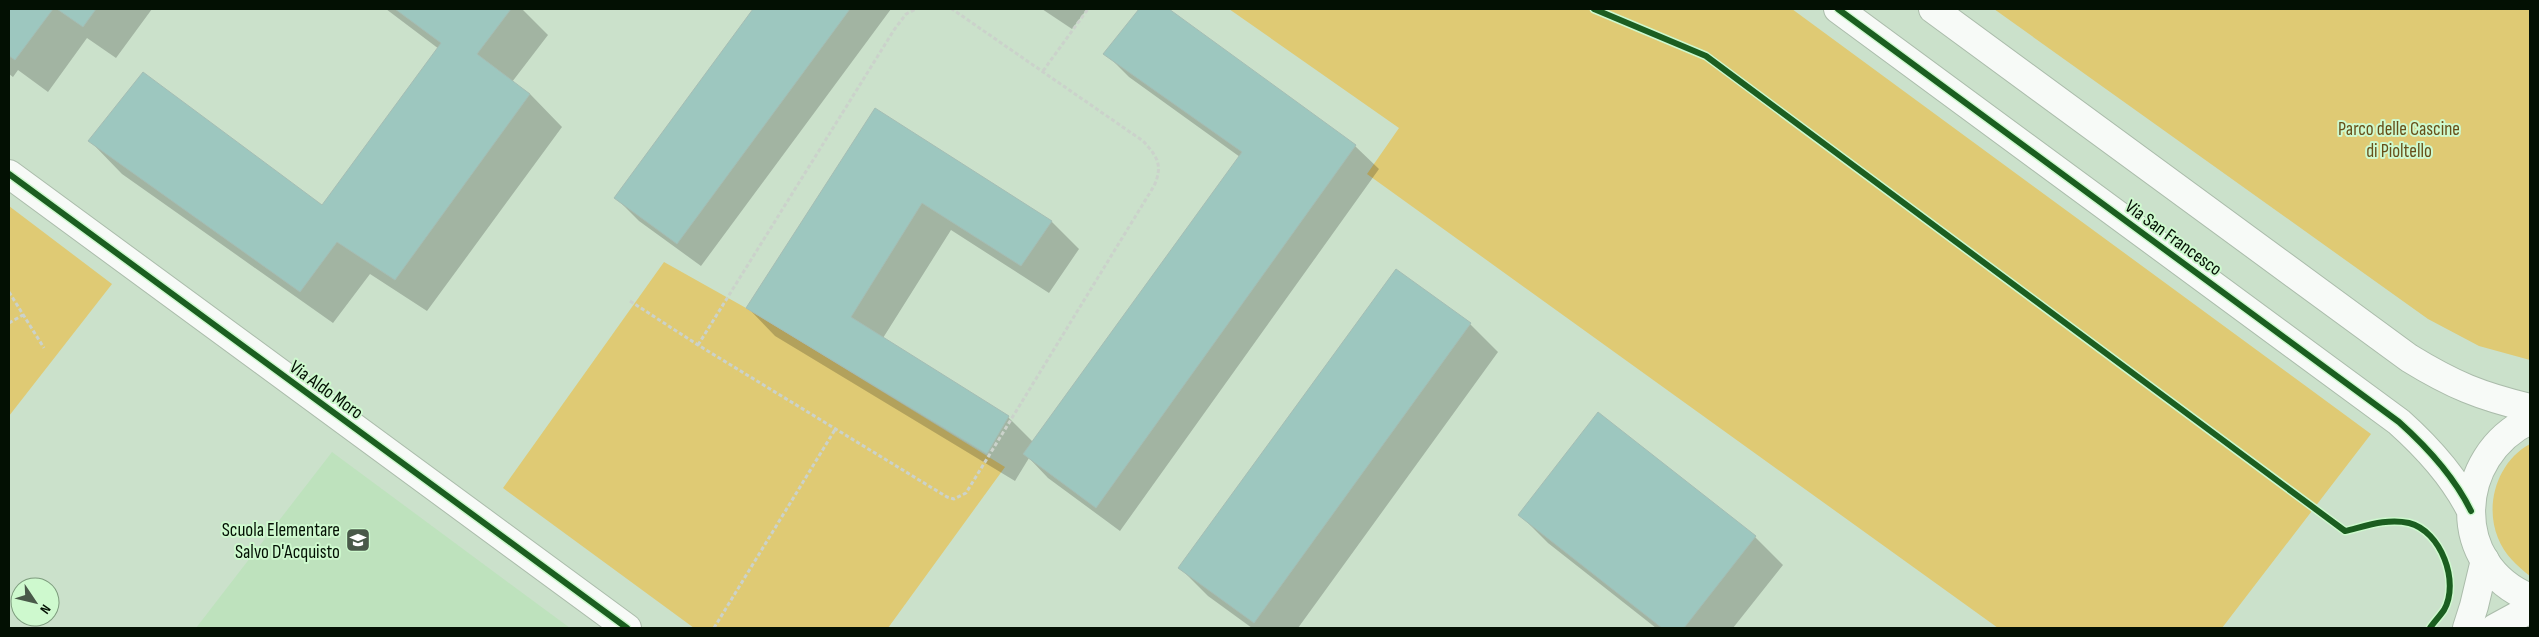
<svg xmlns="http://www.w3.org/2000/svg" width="2539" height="637" font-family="'Sofia Sans Condensed',sans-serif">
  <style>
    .built { fill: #bee2bd }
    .green { fill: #dfca74 }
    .shadow { fill: #0003 }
    .building { fill: #9dc7bf; stroke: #a5bdb4 }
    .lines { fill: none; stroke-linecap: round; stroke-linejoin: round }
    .street-casing { stroke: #abbcab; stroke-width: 30 }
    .secondary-casing { stroke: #abbcab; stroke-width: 30 }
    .path { stroke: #cbd2cb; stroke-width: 3; stroke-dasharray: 4 2.5; stroke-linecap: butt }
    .street { stroke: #f7faf7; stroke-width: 28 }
    .secondary { stroke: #f7faf7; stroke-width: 28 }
    .cycleway-casing { stroke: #cef9ce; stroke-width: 9 }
    .cycleway { stroke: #1b5e20; stroke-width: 6 }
    .labels { text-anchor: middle; stroke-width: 4; stroke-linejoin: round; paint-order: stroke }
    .park-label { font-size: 19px; fill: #674f19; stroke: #cef9ce }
    .street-label { font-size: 19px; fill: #031003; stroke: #cef9ce }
    .poi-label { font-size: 19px; fill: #031003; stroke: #cef9ce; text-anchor: end }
  </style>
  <rect width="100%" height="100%" fill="#cbe1cb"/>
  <!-- built -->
  <path class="built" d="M332,452L570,628H196Z"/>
  <!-- green -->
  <path class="green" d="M1229,9H1792L2371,434L2222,628H1998L1367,174L1399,128Z
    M1994,9H2530V360L2479,346L2428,319Z
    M9,206L112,284L9,416Z
    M664,262L746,308L1005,467L888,628H694L503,488Z
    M2530,444V576C2517,566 2504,554 2498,538C2484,504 2498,461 2530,444Z"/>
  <!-- shadow -->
  <path class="shadow" d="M9,9H152L116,58L87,38L48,92L18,70L13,77L9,74Z
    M386,9H522L548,35L512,82L530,94L562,127L427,311L370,274L333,323L122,174L90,141L322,207L439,49Z
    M754,9H891L701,266L639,221L616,198Z
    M1042,9H1087L1072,29Z
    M1141,9H1167L1355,146L1379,169L1120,531L1048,478L1029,458L1015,481L775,336L748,308L875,110L1052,222L1079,249L1049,293L951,230L883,338L1008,417L1033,442L1240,157L1129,77L1105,53Z
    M1470,324L1498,352L1298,628H1252L1208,596L1180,568Z
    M1599,414L1755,537L1783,565L1733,628H1656L1548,543L1520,515Z"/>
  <!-- building -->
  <path class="building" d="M9,9H53L15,60L9,56Z
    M57,9H96L83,27Z
    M395,9H511L477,54L530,94L395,280L337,242L300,292L88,141L143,72L322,205L441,43Z
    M753,9H850L677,244L614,198Z
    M1139,9H1169L1356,145L1096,508L1023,454L1242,152L1103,54Z
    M875,108L1052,221L1021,266L922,203L851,317L1009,416L987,454L746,308Z
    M1396,269L1471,323L1254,623L1178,568Z
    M1598,412L1756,536L1684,628H1662L1518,515Z"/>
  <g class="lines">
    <defs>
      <path id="street" d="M9,174L627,628
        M2467,628L2474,606L2485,560
        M2495,628L2530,609"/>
      <path id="secondary" d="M1838,9L2399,422C2428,448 2454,476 2471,511
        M1933,9L2409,358C2453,385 2480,396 2530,408
        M2530,420C2454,456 2449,565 2530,598"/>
    </defs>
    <!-- street casing -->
    <use href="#street" class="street-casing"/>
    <!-- secondary casing -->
    <use href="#secondary" class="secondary-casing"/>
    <!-- path -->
    <path class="path" d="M1043,71L1088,9
      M9,292L44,348
      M630,301L698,345L947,497L954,499L966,493L1154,186C1163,166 1158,157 1143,141L952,9
      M9,323L23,315
      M698,345L894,30L906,14L916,9
      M714,628L836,428"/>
    <!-- street -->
    <use href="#street" class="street"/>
    <!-- secondary -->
    <use href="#secondary" class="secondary"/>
    <defs>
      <path id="cycleway" d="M1594,9L1706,56L2345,531C2366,526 2387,518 2409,523C2441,531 2460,582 2444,610C2440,616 2434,622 2430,628
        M1838,9L2399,422C2428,448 2454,476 2471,511
        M9,174L627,628"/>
    </defs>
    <!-- cycleway casing -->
    <use href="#cycleway" class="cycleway-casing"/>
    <!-- cycleway -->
    <use href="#cycleway" class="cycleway"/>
  </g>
  <!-- icons -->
  <defs>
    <symbol id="school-square" viewBox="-11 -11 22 22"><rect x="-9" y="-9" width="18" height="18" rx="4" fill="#495949" stroke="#cef9ce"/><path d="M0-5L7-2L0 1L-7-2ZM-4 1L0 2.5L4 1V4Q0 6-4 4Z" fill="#fff"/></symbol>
  </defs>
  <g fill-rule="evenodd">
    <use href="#school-square" x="344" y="526" width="28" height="28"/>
  </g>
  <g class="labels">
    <!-- park labels -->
    <g class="park-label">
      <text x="2399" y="135">Parco delle Cascine<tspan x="2399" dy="22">di Pioltello</tspan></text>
    </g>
    <!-- street labels -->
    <g class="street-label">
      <text transform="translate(2174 237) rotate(36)" y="7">Via San Francesco</text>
      <text transform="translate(327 389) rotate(36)" y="7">Via Aldo Moro</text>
    </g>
    <!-- poi labels -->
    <g class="poi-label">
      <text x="340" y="536">Scuola Elementare<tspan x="340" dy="22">Salvo D'Acquisto</tspan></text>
    </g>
  </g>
  <!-- border -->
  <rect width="2539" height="637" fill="none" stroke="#031003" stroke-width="20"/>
  <!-- north arrow -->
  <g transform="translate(35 602) rotate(125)"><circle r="24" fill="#cef9ce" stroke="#7d9c7d"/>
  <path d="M0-4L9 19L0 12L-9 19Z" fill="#495949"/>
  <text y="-8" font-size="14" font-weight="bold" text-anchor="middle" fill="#031003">N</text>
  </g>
</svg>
